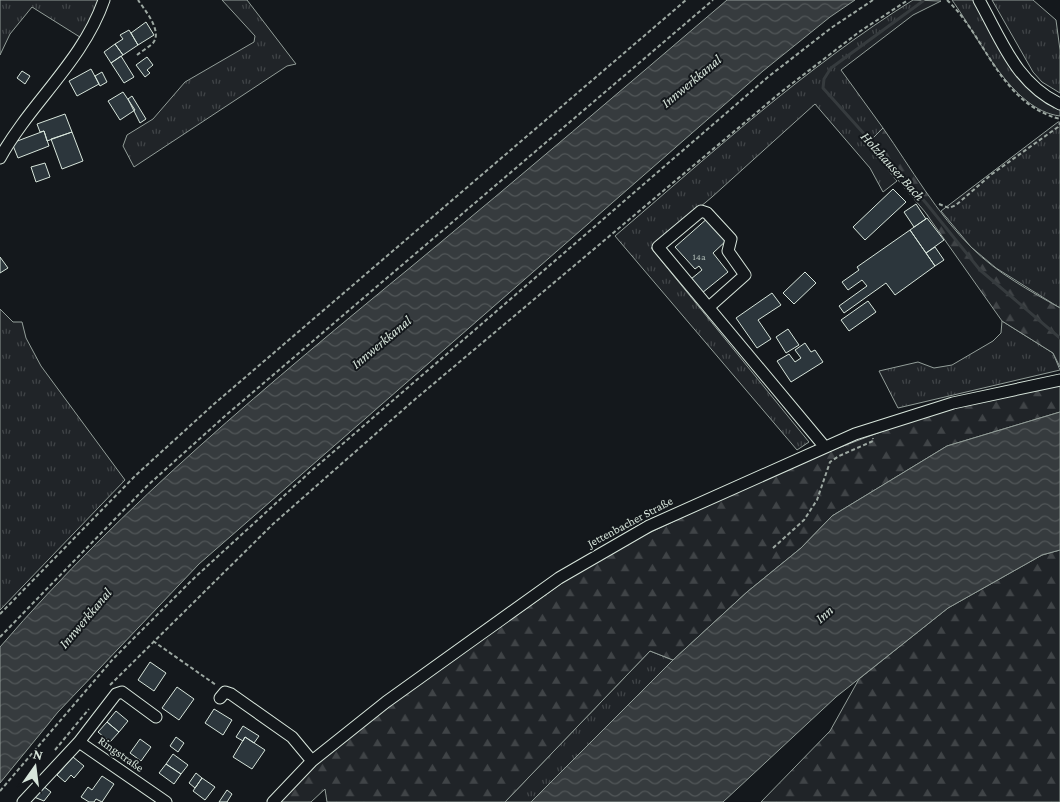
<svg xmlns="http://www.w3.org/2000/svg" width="1060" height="802" font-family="'Crimson Pro',serif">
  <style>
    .grass { fill: url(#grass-tufts); stroke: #939e99 }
    .forest { fill: url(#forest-firs); stroke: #939e99 }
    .water { fill: url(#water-waves); stroke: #939e99 }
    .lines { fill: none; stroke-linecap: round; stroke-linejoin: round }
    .stream { stroke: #363b3e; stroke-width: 3 }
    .building { fill: #2c363c; stroke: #d8e6dc }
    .minor-casing { stroke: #d8e6dc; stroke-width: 13 }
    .path { stroke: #9da8a2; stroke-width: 2; stroke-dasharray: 4 2.5; stroke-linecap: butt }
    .minor { stroke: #14181c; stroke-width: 11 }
    .labels { text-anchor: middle; stroke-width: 4; stroke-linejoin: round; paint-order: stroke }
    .number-label { font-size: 10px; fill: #adbab4 }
    .street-label { font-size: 12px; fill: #d8e6dc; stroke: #14181c }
    .water-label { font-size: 14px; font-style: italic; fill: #d8e6dc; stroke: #14181c }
  </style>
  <defs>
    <pattern id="grass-tufts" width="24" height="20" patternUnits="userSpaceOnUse" patternTransform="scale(1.25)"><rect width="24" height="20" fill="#202428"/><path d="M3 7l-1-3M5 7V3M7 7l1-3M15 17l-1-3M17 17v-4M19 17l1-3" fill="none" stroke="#404447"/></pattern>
    <pattern id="forest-firs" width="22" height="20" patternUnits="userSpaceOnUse" patternTransform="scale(1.25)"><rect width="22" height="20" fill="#202428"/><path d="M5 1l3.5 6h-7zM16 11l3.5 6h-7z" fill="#404447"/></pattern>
    <pattern id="water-waves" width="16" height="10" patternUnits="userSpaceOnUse" patternTransform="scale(1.25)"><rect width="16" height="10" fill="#363b3e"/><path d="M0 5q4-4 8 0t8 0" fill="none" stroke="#525759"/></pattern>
  </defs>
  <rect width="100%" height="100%" fill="#14181c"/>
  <!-- grass -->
  <path class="grass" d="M0,0H101L83,39L32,7L10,34L0,55Z
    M222,0H247L296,64L287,66L134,167L123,146L127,135L153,119L185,82L254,42L255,36Z
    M913,0L941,1L913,15L841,70L883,128L873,138L870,147L897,181L883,192L870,168L815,104L712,197L651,248L809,442L797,450L615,236C711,154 806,67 913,0Z
    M952,0H974C996,41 1014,91 1060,109V116C1011,110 978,36 952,0Z
    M992,0H1033L1056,20L1060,50V93L1042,82L1033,72Z
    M1058,122H1060V308L996,268L971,247L941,211Z
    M0,309L13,322H22L26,338L41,366L125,480L0,610Z
    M1002,321L1053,353L1060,370L898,408L879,371L918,362L934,368L952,365L993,341L1001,333Z
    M650,651L673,660L531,802H505Z"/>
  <!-- forest -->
  <path class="forest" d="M883,128C911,168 937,214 972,248C997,273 1030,291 1060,308V367L1053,353L1002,321L925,212L870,147L873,138Z
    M1060,385V412L947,446L832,516L801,548L747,592L673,660L650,651L505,802H327L325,789L311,802H280L323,758L369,720L565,581L636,539L801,462L867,437L918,418L986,400Z
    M1060,550V802H761L830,731L859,679L948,608L1042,555Z"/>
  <!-- water -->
  <path class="water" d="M727,0H855L830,17L763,71L199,564L58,712L0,783V647C123,504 271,382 417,262C521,176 624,88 727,0Z
    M1060,412V550L1042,555L948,608L836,697L723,802H531L673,660L747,592L801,548L832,516L947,446Z"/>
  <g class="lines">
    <!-- stream -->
    <path class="stream" d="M923,1L831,68L824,79L823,88L926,203L980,270L1060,338"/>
  </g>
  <!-- building -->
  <path class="building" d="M146,22L154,35L138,45L131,33Z
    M129,30L138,45L123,55L115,44L123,39L120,35Z
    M115,44L123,55L111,63L104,52Z
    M121,56L134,77L124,83L111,63Z
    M147,57L153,65L147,70L150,73L145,77L136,65Z
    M91,69L99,84L77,96L69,81Z
    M22,71L30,76L25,84L17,78Z
    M102,72L107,82L100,86L95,76Z
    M123,92L135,110L120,120L108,101Z
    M132,96L146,119L140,123L128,99Z
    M65,114L72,132L47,141L44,131L40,132L37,124Z
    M44,131L49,146L18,158L12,143Z
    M72,132L83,161L62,169L51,139Z
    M45,163L50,177L36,182L31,167Z
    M893,189L906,202L865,240L853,227Z
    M916,204L926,219L914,227L904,212Z
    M709,217L728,239L713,253L728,272L702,293L691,279L702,270L699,266L695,269L675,247Z
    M927,218L944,240L926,253L910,230Z
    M910,230L935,266L895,295L886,283L844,313L839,306L867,286L862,280L848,290L842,282L859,270L857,267Z
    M935,247L944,260L935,266L926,253Z
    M0,257L8,268L0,273Z
    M805,272L816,283L794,304L783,293Z
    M772,293L781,305L758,320L771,339L757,348L736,318Z
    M868,301L876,312L849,331L841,320Z
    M788,329L799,345L786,353L776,337Z
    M805,343L811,352L815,350L823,362L791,382L777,361L789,354L795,362L801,358L795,350Z
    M150,662L166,673L154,691L138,680Z
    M177,687L194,699L179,720L162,708Z
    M214,709L232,720L223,735L205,723Z
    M116,711L128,721L119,732L107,722Z
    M107,722L119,732L110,742L98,732Z
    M243,726L259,736L254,743L245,737L243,741L236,737Z
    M176,737L184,743L178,752L170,746Z
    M245,737L265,750L252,769L233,757Z
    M140,739L151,747L141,761L130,753Z
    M173,754L188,765L181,774L166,764Z
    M73,757L84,766L74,778L71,775L65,782L57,775Z
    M166,764L181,774L174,784L159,773Z
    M196,773L202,778L195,788L189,783Z
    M102,776L114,784L102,802L96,799L94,802H89L81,797L88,787L92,790Z
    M202,778L215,787L205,800L193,791Z
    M43,786L51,792L44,801L34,797Z
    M227,790L232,794L227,802H219Z"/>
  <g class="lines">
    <defs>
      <path id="minor" d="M979,0C1002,41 1016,83 1060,104
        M0,158C31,102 83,61 104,0
        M709,307L745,275L728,251L731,239L707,213L701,211L658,247L824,446
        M220,698L225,692L231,694L292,737L312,761
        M79,742L116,694L122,692L156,717
        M23,802L79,742L166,802
        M273,802L312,761L386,702L559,578L649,526L855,434L953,403L1060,380"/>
    </defs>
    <!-- minor casing -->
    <use href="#minor" class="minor-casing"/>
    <!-- path -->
    <path class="path" d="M947,0C988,39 999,103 1060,119
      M137,55C142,51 149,47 153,43C163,31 144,9 138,0
      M939,204L949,208L956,205L992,174L1058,127L1060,123
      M773,548L804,520L817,500L830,462L839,456L873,441V438
      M0,614L136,475L214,404L686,0
      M0,637L147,486L225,416L713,0
      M153,641L216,685
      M110,685L273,524L413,401L781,92L859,32L908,0
      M55,750L89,709
      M0,791L113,659L192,580L310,472L768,77L831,28L873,0"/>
    <!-- minor -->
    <use href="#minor" class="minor"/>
  </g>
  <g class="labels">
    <!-- number labels -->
    <g class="number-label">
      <text x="699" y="260">14a</text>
    </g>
    <!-- street labels -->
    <g class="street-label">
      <text transform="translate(630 522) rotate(-28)" y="4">Jettenbacher Straße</text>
      <text transform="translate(121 754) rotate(35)" y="4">Ringstraße</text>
    </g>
    <!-- water labels -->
    <g class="water-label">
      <text transform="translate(691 81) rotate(-40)" y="5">Innwerkkanal</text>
      <text transform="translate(893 166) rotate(48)" y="5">Holzhauser Bach</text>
      <text transform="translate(381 342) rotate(-40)" y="5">Innwerkkanal</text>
      <text transform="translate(824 614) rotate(-42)" y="5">Inn</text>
      <text transform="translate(85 618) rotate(-50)" y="5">Innwerkkanal</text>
    </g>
  </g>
  <!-- north arrow -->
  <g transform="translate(35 767) rotate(14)" stroke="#14181c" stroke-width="4" paint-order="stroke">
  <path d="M0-4L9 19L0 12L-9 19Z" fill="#d8e6dc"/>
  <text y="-8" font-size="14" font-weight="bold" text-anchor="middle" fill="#d8e6dc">N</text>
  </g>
</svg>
